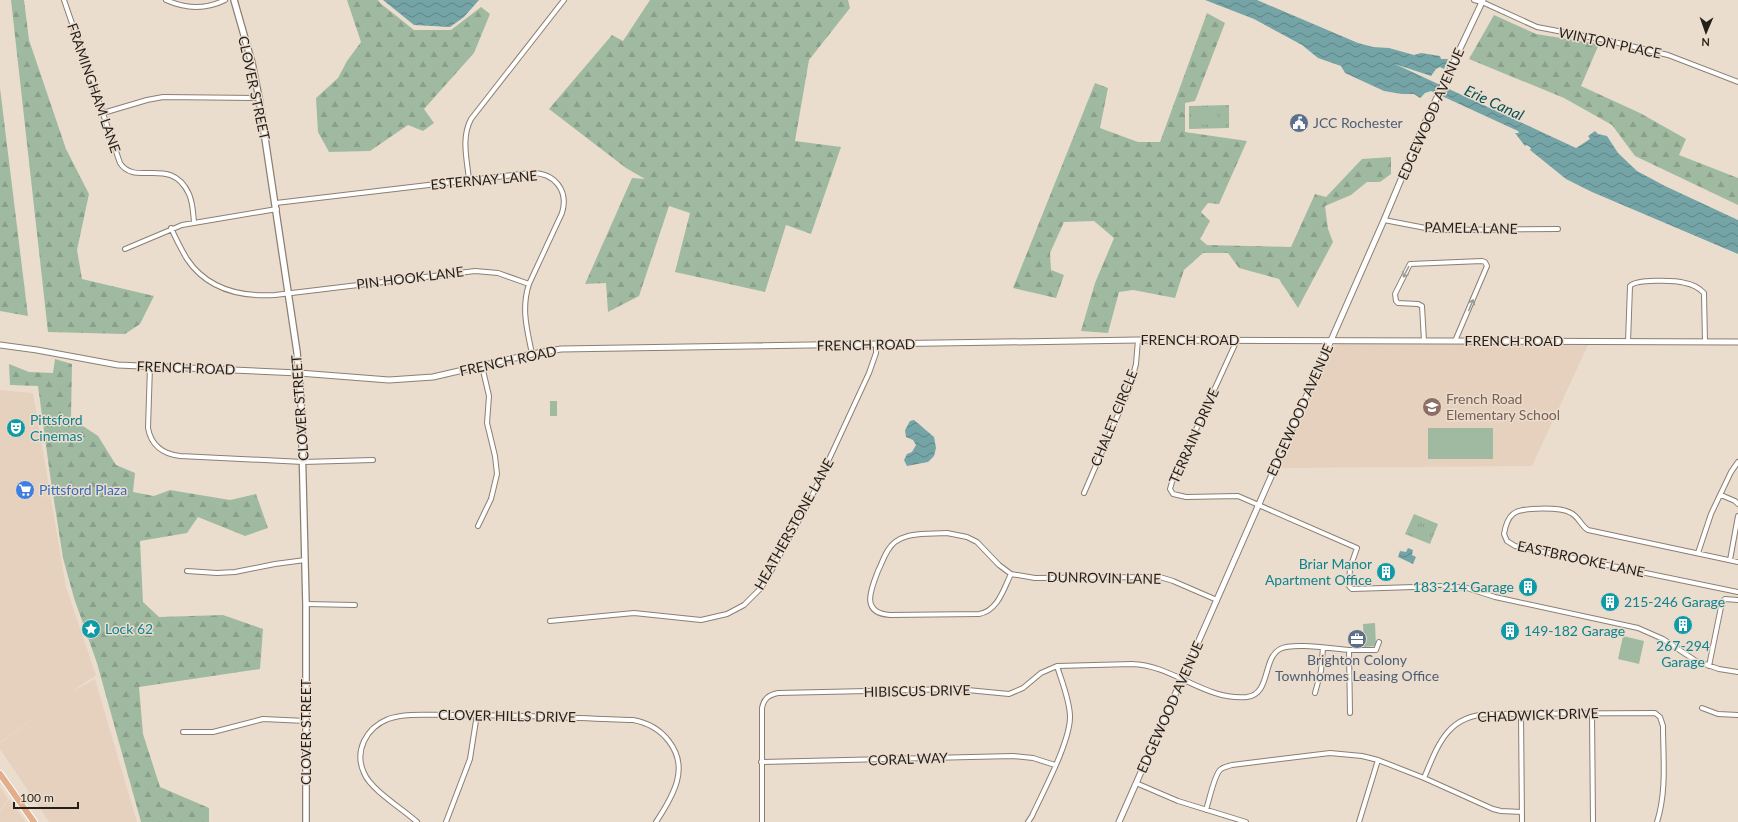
<svg xmlns="http://www.w3.org/2000/svg" width="1738" height="822" font-family="Lato,sans-serif">
  <style>
    .built { fill: #e5d1bd }
    .grass { fill: url(#grass-tufts) }
    .forest { fill: url(#forest-firs) }
    .garden { fill: #9fbaa1 }
    .water { fill: url(#water-waves) }
    .lines { fill: none; stroke-linecap: round; stroke-linejoin: round }
    .minor-casing { stroke: #8b7f71; stroke-width: 6 }
    .tertiary-casing { stroke: #8b7f71; stroke-width: 7 }
    .secondary-casing { stroke: #8b7f71; stroke-width: 8 }
    .primary-casing { stroke: #fff; stroke-width: 8 }
    .minor { stroke: #fff; stroke-width: 4 }
    .tertiary { stroke: #fff; stroke-width: 5 }
    .secondary { stroke: #fff; stroke-width: 5.5 }
    .primary { stroke: #e3ae8b; stroke-width: 6 }
    .oneway { stroke: #9d9a98 }
    .labels { text-anchor: middle; stroke-width: 3; stroke-linejoin: round; paint-order: stroke }
    .street-label { font-size: 14px; fill: #251f1a; stroke: #ebddce }
    .service-label { font-size: 14px; fill: #4e5e75; stroke: #ebddce; text-anchor: start }
    .education-label { font-size: 14px; fill: #785e54; stroke: #ebddce; text-anchor: start }
    .culture-label { font-size: 14px; fill: #0d838f; stroke: #ebddce; text-anchor: start }
    .shop-label { font-size: 14px; fill: #366cbe; stroke: #ebddce; text-anchor: start }
    .water-label { font-size: 15px; font-style: italic; fill: #054f52; stroke: #ebddce }
  </style>
  <defs>
    <pattern id="grass-tufts" width="24" height="20" patternUnits="userSpaceOnUse"><rect width="24" height="20" fill="#9fbaa1"/><path d="M3 7l-1-3M5 7V3M7 7l1-3M15 17l-1-3M17 17v-4M19 17l1-3" fill="none" stroke="#899f8a"/></pattern>
    <pattern id="forest-firs" width="22" height="20" patternUnits="userSpaceOnUse"><rect width="22" height="20" fill="#9fbaa1"/><path d="M5 1l3.5 6h-7zM16 11l3.5 6h-7z" fill="#899f8a"/></pattern>
    <pattern id="water-waves" width="16" height="10" patternUnits="userSpaceOnUse"><rect width="16" height="10" fill="#75a4a7"/><path d="M0 5q4-4 8 0t8 0" fill="none" stroke="#608587"/></pattern>
  </defs>
  <rect width="100%" height="100%" fill="#ebddce"/>
  <!-- built -->
  <path class="built" d="M1341,343L1588,345L1532,466L1278,468L1331,349L1334,346Z
    M0,390L33,393L66,587L96,675L70,693L95,679L137,822H49L0,749V743L49,708L0,742Z
    M0,787L8,799L0,810Z
    M9,799L26,822H0V811Z"/>
  <!-- grass -->
  <path class="grass" d="M1229,105V128L1189,129V106Z
    M1414,514L1438,524L1430,544L1405,534Z"/>
  <!-- forest -->
  <path class="forest" d="M11,0H24L29,40L66,149L89,194L77,250L82,279L154,296L140,324L125,334L48,332Z
    M347,0H378L380,3L414,30H451L481,7L490,14L474,53L424,109L434,123L423,131L408,125L370,151L329,152L318,132L316,98L338,78L347,61L361,42Z
    M650,0H848L850,8L809,60L795,141L841,147L811,234L786,225L765,292L675,272L690,213L669,206L639,296L608,312L606,283L585,284L632,178L645,179L626,168L549,109L612,35L623,41Z
    M1207,13L1225,23L1195,101L1185,103V132L1247,141L1219,204L1208,203L1201,212L1210,221L1200,239L1207,245L1291,247L1315,194L1326,197L1362,159L1391,157V174L1380,182H1367L1351,195L1325,206L1328,229L1333,242L1298,308L1279,279L1239,268L1228,253H1203L1184,270L1175,298L1133,290L1119,292L1108,333L1081,331L1095,283L1114,238L1094,221L1064,222L1050,253L1051,270L1064,275L1056,298L1013,288L1095,83L1108,88L1100,128L1138,142H1160Z
    M1494,15L1536,34L1599,44L1581,86L1640,113L1686,139L1679,155L1738,178V205L1635,156L1612,125L1564,98L1469,59Z
    M0,88L28,316L0,311Z
    M55,359L72,364L71,418L98,436L116,465L135,473L133,492L154,496L170,490L230,500L256,494L268,528L245,536L198,517L187,533L140,541L143,602L159,617L223,615L263,629L260,669L139,687L143,734L160,787L209,808V822H141L97,663L74,598L63,558L50,475L38,386L10,385L9,364L29,372L53,373Z"/>
  <!-- garden -->
  <path class="garden" d="M1192,109H1199V125H1192Z
    M1201,109H1208L1209,124L1202,125Z
    M1211,109H1217L1218,124H1211Z
    M1220,109H1227V124H1220Z
    M550,401H557V416H550Z
    M1428,428H1493V459H1428Z
    M1375,623L1376,646L1364,647L1363,624Z
    M1623,636L1644,641L1639,664L1618,659Z"/>
  <!-- water -->
  <path class="water" d="M383,0H479L464,17L450,27L414,25Z
    M1205,0H1257L1358,43L1373,47L1389,48L1414,55L1421,53L1440,56L1441,59H1448L1444,69L1440,67L1436,69L1431,76L1395,64L1576,148L1590,139L1588,136L1595,131L1598,134L1607,136L1618,153L1637,171L1665,186L1738,220V254L1592,192L1566,179L1530,150L1531,148L1527,145L1525,146L1515,133H1519L1518,131L1431,91L1425,93L1420,98L1414,94H1402L1384,91L1345,73L1341,66L1318,58L1302,45L1254,19Z
    M914,420L934,437L936,448L934,456L928,462L907,466L904,460L907,454L912,452L916,445L913,440L906,437L905,430L910,421Z
    M1408,548L1413,550L1412,555L1416,557L1413,564L1398,557L1400,551L1406,552Z"/>
  <g class="lines">
    <defs>
      <path id="minor" d="M64,0L120,163C135,187 171,155 189,194C193,203 193,213 194,222
        M166,0C186,9 205,10 225,0
        M1474,0L1482,2L1537,27L1610,41L1668,55L1738,82
        M103,113L147,100L163,97L259,98
        M469,180C467,159 461,138 471,119L564,0
        M276,203L530,173C554,172 569,190 562,213L529,284C521,309 527,329 532,354
        M1384,220L1436,230L1558,229
        M171,228C176,239 181,249 187,259C207,289 241,297 275,295L475,271L498,273L529,284
        M125,249L182,225L277,209
        M1237,340L1172,482L1170,489L1173,494L1186,497L1238,496L1357,548L1350,568L1349,586L1352,589L1445,586L1467,588L1495,597L1638,628L1663,639L1696,661L1719,669L1738,672
        M1424,341L1422,306L1418,304L1398,303L1396,301L1395,294L1410,264L1482,261L1485,262L1487,266L1455,341
        M1628,342L1630,286C1636,279 1675,280 1685,283C1691,284 1699,288 1704,293L1705,342
        M150,366L148,428C151,445 163,454 180,456L303,462L373,460
        M1084,493L1130,387L1136,364L1138,340
        M1721,495L1735,501L1738,504
        M478,526L491,499L497,474L495,456L487,423L489,396L482,366
        M921,534L947,533L967,537L977,542L999,565L1011,574C1004,588 998,611 979,614L890,615C860,613 871,589 878,571C883,561 886,549 895,542C903,536 912,535 921,534Z
        M1698,553L1711,514L1731,472L1738,462
        M1730,560L1738,516
        M1738,562L1588,530C1581,526 1579,517 1571,513C1561,507 1521,507 1513,514C1507,519 1505,528 1504,534L1507,541L1515,546L1738,592
        M187,571L217,573L235,572L275,564L305,560
        M1011,574L1035,578L1160,577L1173,581L1217,600
        M306,604L355,605
        M550,621L634,613L701,620L727,614L744,605L761,588L770,573L812,496L869,373L876,353V345
        M1349,650L1350,713
        M1709,666L1722,602L1725,599L1738,600
        M1315,693L1321,671L1323,648
        M1702,708L1718,714L1738,715
        M1592,713L1593,822
        M1521,714L1522,822
        M183,732H213L263,719L306,721
        M761,762L1013,756L1033,758L1055,765
        M1424,778C1438,745 1447,716 1488,714L1655,713L1660,717L1663,726C1663,757 1667,791 1657,822
        M1136,783L1178,801L1246,822
        M1206,810C1209,801 1214,776 1220,770C1223,767 1229,766 1232,765L1330,753L1362,756L1378,760L1424,778L1493,809L1501,811L1522,812
        M417,822C403,809 371,790 364,773C354,751 366,728 388,719C406,713 427,715 445,715C508,714 570,718 633,720C662,725 685,751 677,781C673,796 664,810 656,822
        M446,822L470,759L477,714
        M762,822V708C764,698 769,695 778,693L957,689L1009,694L1023,688L1041,673L1057,666L1132,664C1173,665 1205,701 1247,697C1271,694 1262,659 1280,649C1293,642 1333,649 1349,650C1358,650 1367,650 1376,650L1379,642
        M1028,822L1032,816C1043,792 1070,742 1070,717C1070,701 1062,682 1057,666
        M1359,822L1378,760"/>
      <path id="tertiary" d="M0,345L37,350L118,365L299,373L389,380L433,377L532,354L561,349L1138,340L1738,342
        M1119,822L1384,220L1423,127L1483,0"/>
      <path id="secondary" d="M234,0L252,63L259,98L297,352L301,400L306,604V822"/>
      <path id="primary" d="M0,774L34,822"/>
    </defs>
    <!-- minor casing -->
    <use href="#minor" class="minor-casing"/>
    <!-- tertiary casing -->
    <use href="#tertiary" class="tertiary-casing"/>
    <!-- secondary casing -->
    <use href="#secondary" class="secondary-casing"/>
    <!-- primary casing -->
    <use href="#primary" class="primary-casing"/>
    <!-- minor -->
    <use href="#minor" class="minor"/>
    <!-- tertiary -->
    <use href="#tertiary" class="tertiary"/>
    <!-- secondary -->
    <use href="#secondary" class="secondary"/>
    <!-- primary -->
    <use href="#primary" class="primary"/>
  </g>
  <!-- one-way arrows -->
  <defs><path id="oneway-shaft" d="M-6 0H5M1.5-3L5.5 0L1.5 3" fill="none" stroke-width="1.6" stroke-linecap="round" stroke-linejoin="round"/></defs>
  <g class="oneway">
    <use href="#oneway-shaft" transform="translate(1406 272) rotate(117)"/>
    <use href="#oneway-shaft" transform="translate(1471 305) rotate(-67)"/>
  </g>
  <!-- icons -->
  <defs>
    <symbol id="civic-disc" viewBox="-11 -11 22 22"><circle r="9.5" fill="#5c6f8a" stroke="#ebddce"/><path d="M-.6-6.5H3V-4.5H.6V-3L4-1V1h2V6H-6V1h2V-1L-.6-3ZM-1.2 2.5V6h2.4V2.5Z" fill="#fff"/></symbol>
    <symbol id="school-disc" viewBox="-11 -11 22 22"><circle r="9.5" fill="#8d6e63" stroke="#ebddce"/><path d="M0-5L7-2L0 1L-7-2ZM-4 1L0 2.5L4 1V4Q0 6-4 4Z" fill="#fff"/></symbol>
    <symbol id="theatre-disc" viewBox="-11 -11 22 22"><circle r="9.5" fill="#0f9aa8" stroke="#ebddce"/><path d="M-5-5.5Q0-4 5-5.5V0Q5 5 0 6Q-5 5-5 0ZM-3.3-2.5H-1v1.5H-3.3ZM1-2.5H3.3v1.5H1ZM-2.8 1Q0 5.5 2.8 1Z" fill="#fff"/></symbol>
    <symbol id="supermarket-disc" viewBox="-11 -11 22 22"><circle r="9.5" fill="#3f7fe0" stroke="#ebddce"/><path d="M-6-5.5h2.5l.6 2H6L4.5 2H-2.5L-4.4-4H-6ZM-1.5 3.2a1.3 1.3 0 1 0 .1 0ZM3 3.2a1.3 1.3 0 1 0 .1 0Z" fill="#fff"/></symbol>
    <symbol id="building-disc" viewBox="-11 -11 22 22"><circle r="9.5" fill="#0f9aa8" stroke="#ebddce"/><path d="M-4-6H4V6H1V3H-1V6H-4ZM-2.5-4.3h1.7v1.8h-1.7ZM.8-4.3h1.7v1.8H.8ZM-2.5-1h1.7V.8h-1.7ZM.8-1h1.7V.8H.8Z" fill="#fff"/></symbol>
    <symbol id="sight-disc" viewBox="-11 -11 22 22"><circle r="9.5" fill="#0f9aa8" stroke="#ebddce"/><path d="M0-6L1.8-2.2L6-1.7L2.9 1.2L3.7 5.4L0 3.3L-3.7 5.4L-2.9 1.2L-6-1.7L-1.8-2.2Z" fill="#fff"/></symbol>
    <symbol id="office-disc" viewBox="-11 -11 22 22"><circle r="9.5" fill="#5c6f8a" stroke="#ebddce"/><path d="M-6-3h4V-5.5h4V-3h4V5H-6ZM-1-4.5V-3h2v-1.5ZM-6 0V1H6V0Z" fill="#fff"/></symbol>
  </defs>
  <g fill-rule="evenodd">
    <use href="#civic-disc" x="1288" y="112" width="22" height="22"/>
    <use href="#school-disc" x="1421" y="396" width="22" height="22"/>
    <use href="#theatre-disc" x="5" y="417" width="22" height="22"/>
    <use href="#supermarket-disc" x="14" y="479" width="22" height="22"/>
    <use href="#building-disc" x="1375" y="561" width="22" height="22"/>
    <use href="#building-disc" x="1517" y="576" width="22" height="22"/>
    <use href="#building-disc" x="1599" y="591" width="22" height="22"/>
    <use href="#building-disc" x="1672" y="614" width="22" height="22"/>
    <use href="#sight-disc" x="80" y="618" width="22" height="22"/>
    <use href="#building-disc" x="1499" y="620" width="22" height="22"/>
    <use href="#office-disc" x="1346" y="628" width="22" height="22"/>
  </g>
  <g class="labels">
    <!-- street labels -->
    <g class="street-label">
      <text transform="translate(1610 43) rotate(12)" y="5">WINTON PLACE</text>
      <text transform="translate(94 88) rotate(71)" y="5">FRAMINGHAM LANE</text>
      <text transform="translate(254 88) rotate(78)" y="5">CLOVER STREET</text>
      <text transform="translate(1431 114) rotate(-66)" y="5">EDGEWOOD AVENUE</text>
      <text transform="translate(484 180) rotate(-5)" y="5">ESTERNAY LANE</text>
      <text transform="translate(1471 228) rotate(1)" y="5">PAMELA LANE</text>
      <text transform="translate(410 278) rotate(-7)" y="5">PIN HOOK LANE</text>
      <text x="1190" y="345">FRENCH ROAD</text>
      <text x="1514" y="346">FRENCH ROAD</text>
      <text transform="translate(866 345) rotate(-1)" y="5">FRENCH ROAD</text>
      <text transform="translate(508 361) rotate(-12)" y="5">FRENCH ROAD</text>
      <text transform="translate(186 368) rotate(2)" y="5">FRENCH ROAD</text>
      <text transform="translate(300 408) rotate(-94)" y="5">CLOVER STREET</text>
      <text transform="translate(1300 410) rotate(-66)" y="5">EDGEWOOD AVENUE</text>
      <text transform="translate(1114 418) rotate(-68)" y="5">CHALET CIRCLE</text>
      <text transform="translate(1194 436) rotate(-66)" y="5">TERRAIN DRIVE</text>
      <text transform="translate(794 524) rotate(-61)" y="5">HEATHERSTONE LANE</text>
      <text transform="translate(1581 559) rotate(12)" y="5">EASTBROOKE LANE</text>
      <text transform="translate(1104 578) rotate(1)" y="5">DUNROVIN LANE</text>
      <text transform="translate(917 691) rotate(-1)" y="5">HIBISCUS DRIVE</text>
      <text transform="translate(1170 707) rotate(-66)" y="5">EDGEWOOD AVENUE</text>
      <text transform="translate(1538 715) rotate(-2)" y="5">CHADWICK DRIVE</text>
      <text transform="translate(507 716) rotate(1)" y="5">CLOVER HILLS DRIVE</text>
      <text transform="translate(306 732) rotate(-90)" y="5">CLOVER STREET</text>
      <text transform="translate(908 759) rotate(-2)" y="5">CORAL WAY</text>
    </g>
    <!-- service labels -->
    <g class="service-label">
      <text x="1313" y="128">JCC Rochester</text>
      <text x="1357" y="665" text-anchor="middle">Brighton Colony<tspan x="1357" dy="16">Townhomes Leasing Office</tspan></text>
    </g>
    <!-- education labels -->
    <g class="education-label">
      <text x="1446" y="404">French Road<tspan x="1446" dy="16">Elementary School</tspan></text>
    </g>
    <!-- culture labels -->
    <g class="culture-label">
      <text x="30" y="425">Pittsford<tspan x="30" dy="16">Cinemas</tspan></text>
      <text x="1372" y="569" text-anchor="end">Briar Manor<tspan x="1372" dy="16">Apartment Office</tspan></text>
      <text x="1514" y="592" text-anchor="end">183-214 Garage</text>
      <text x="1624" y="607">215-246 Garage</text>
      <text x="105" y="634">Lock 62</text>
      <text x="1524" y="636">149-182 Garage</text>
      <text x="1683" y="651" text-anchor="middle">267-294<tspan x="1683" dy="16">Garage</tspan></text>
    </g>
    <!-- shop labels -->
    <g class="shop-label">
      <text x="39" y="495">Pittsford Plaza</text>
    </g>
    <!-- water labels -->
    <g class="water-label">
      <text transform="translate(1494 103) rotate(25)" y="5">Erie Canal</text>
    </g>
  </g>
  <!-- north arrow -->
  <g transform="translate(1706 32) rotate(182)" stroke="#ebddce" stroke-width="3" paint-order="stroke">
  <path d="M0-3L7 15L0 10L-7 15Z" fill="#251f1a"/>
  <text y="-6" font-size="11" font-weight="bold" text-anchor="middle" fill="#251f1a">N</text>
  </g>
  <!-- scale -->
  <path d="M14 802v6h64v-6" fill="none" stroke="#251f1a" stroke-width="2"/>
  <text x="20" y="802" font-size="12" fill="#251f1a" stroke="#ebddce" stroke-width="3" paint-order="stroke">100 m</text>
</svg>
